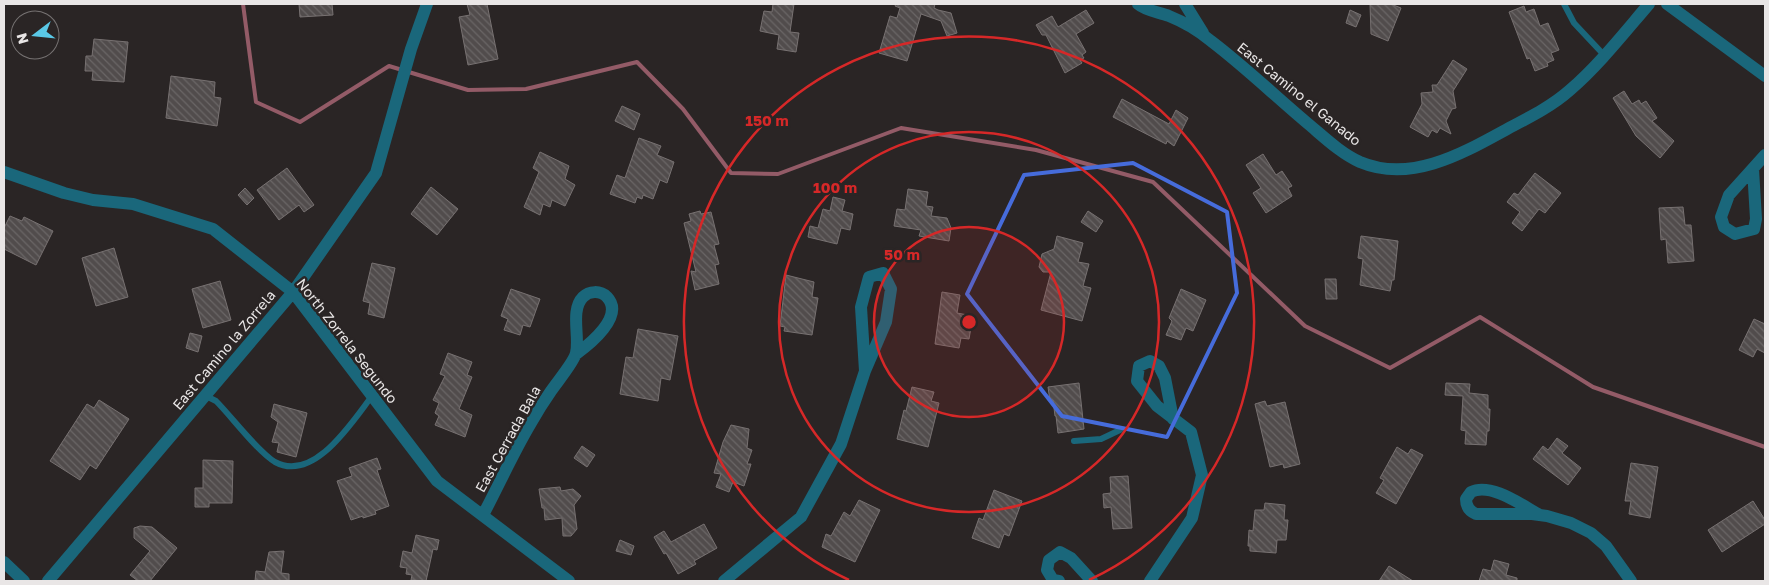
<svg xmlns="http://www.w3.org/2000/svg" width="1769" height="585" font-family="'Golos Text',sans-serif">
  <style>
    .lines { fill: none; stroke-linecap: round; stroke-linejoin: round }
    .stream { stroke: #935b67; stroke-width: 4 }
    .building { fill: url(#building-back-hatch); stroke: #777171 }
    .lane { stroke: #1a677b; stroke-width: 6 }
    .street { stroke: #1a677b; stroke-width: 12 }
    .marked { fill: none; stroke: #466cdb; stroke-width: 4; stroke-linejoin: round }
    .ring { fill: none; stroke: #d62828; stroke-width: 2.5 }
    .labels { text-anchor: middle; stroke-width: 5; stroke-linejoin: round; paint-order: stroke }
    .street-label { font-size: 14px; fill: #e9e6e6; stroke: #2a2525 }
    .centre { fill: #d62828; stroke: #2a2525; stroke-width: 2.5 }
    .ring-label { font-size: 15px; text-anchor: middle; font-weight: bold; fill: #d62828; stroke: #2a2525; stroke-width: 5; stroke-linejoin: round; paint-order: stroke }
  </style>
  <defs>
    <pattern id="building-back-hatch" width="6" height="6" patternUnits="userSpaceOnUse" patternTransform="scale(1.25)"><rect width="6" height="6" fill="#514c4c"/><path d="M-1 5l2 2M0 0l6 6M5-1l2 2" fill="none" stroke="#6a6666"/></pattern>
  </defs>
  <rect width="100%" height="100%" fill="#2a2525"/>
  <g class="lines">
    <!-- stream -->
    <path class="stream" d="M243,4L256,102L300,122L389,66L468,90L526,89L637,62L683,109L731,173L778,174L901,128L1036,150L1153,182L1305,326L1390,368L1480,317L1593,387L1765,447"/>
  </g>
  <!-- building -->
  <path class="building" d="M299,4H332L333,15L300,17Z
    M467,4H487L498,59L468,65L459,17L470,15Z
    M773,4H794L790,32L799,33L796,52L777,49L779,35L760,31L764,11L772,12Z
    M896,4H935L934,8L938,10L951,13L957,33L947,36L941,21L921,14L907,61L879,53L890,16L897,18L900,8L895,6Z
    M1370,4H1391L1401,8L1388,41L1371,34Z
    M1524,6L1526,12L1534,9L1540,26L1548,23L1559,50L1551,53L1554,60L1547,63L1548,66L1535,71L1530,58L1527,59L1509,12Z
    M1086,10L1094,23L1076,34L1086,52L1082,55L1084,58L1080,60L1082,63L1065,73L1046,35H1042L1036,25L1052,16L1058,27Z
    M1350,10L1361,15L1356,27L1346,23Z
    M94,39L128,42L124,82L92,80L93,71H85L86,56H92Z
    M1453,60L1467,69L1453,91L1456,108L1452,109L1446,121L1451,134L1440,128L1437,133L1432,130L1428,137L1410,127L1422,104L1421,93L1433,92L1432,85H1437Z
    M171,76L215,82L214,97L221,98L217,126L166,118Z
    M1624,91L1632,104L1639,100L1641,104L1646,101L1657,118L1652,121L1674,141L1660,158L1636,136L1613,98Z
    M1122,99L1169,124L1176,110L1188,118L1174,146L1167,141L1166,144L1113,117Z
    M622,106L640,114L634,130L615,121Z
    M639,138L661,146L657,155L674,162L667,183L660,180L653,199L643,195L642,199L637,197L635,203L610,194L617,175L625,178Z
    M540,152L569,166L565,179L575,185L565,206L552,200L550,207L543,204L540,215L524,207L539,172L533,168Z
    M1263,154L1276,175L1282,171L1292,186L1288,188L1292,196L1266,213L1253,193L1261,188L1246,165Z
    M287,168L314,205L304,212L299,205L279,220L257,190Z
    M1535,173L1561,193L1545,213L1539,209L1522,231L1512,223L1520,212L1507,202L1514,193L1518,195Z
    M431,187L458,209L437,235L411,214Z
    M245,188L254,198L247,205L238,195Z
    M908,189L928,192L926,206L933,207L931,216L947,218L951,228L949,241L919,236L921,230L894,226L897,209L905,210Z
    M833,197L845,200L842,211L853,214L850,230L841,228L837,244L808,237L810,226L818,228L823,209L830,211Z
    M1683,207L1685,225H1691L1694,261L1668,263L1666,239L1661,240L1659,208Z
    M700,211L701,214L711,212L719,244L714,245L719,264L715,265L719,284L695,290L691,271L696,272L684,223L691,221L689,214Z
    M1088,211L1103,221L1096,232L1081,222Z
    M10,216L22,221L24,217L53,231L36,265L4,249V228Z
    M1057,236L1083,243L1078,262L1089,264L1083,286L1091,288L1082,321L1041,310L1051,272H1043L1039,267L1042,254L1054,249Z
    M1361,236L1398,241L1394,280H1392L1390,291L1360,285L1363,259L1358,258Z
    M114,248L128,297L96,306L82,258Z
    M372,263L395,268L384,318L368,314L370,303L363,301Z
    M786,275L814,282L812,297L818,298L812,335L784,331L785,327L780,326Z
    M1325,279H1336L1337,299H1326Z
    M220,281L231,320L203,328L192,289Z
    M511,289L540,299L530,327L523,325L520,335L504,330L508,319L501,316Z
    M1181,289L1206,300L1193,331L1186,328L1181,340L1166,335L1172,321L1169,318Z
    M942,292L960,295L957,313L973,316L969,339L961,338L959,348L935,344Z
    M1754,319L1765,324V353L1757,349L1753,357L1739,350Z
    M638,329L678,336L670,380L661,378L658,401L620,394L626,357L633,358Z
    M190,333L202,336L198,352L186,348Z
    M448,353L472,362L467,375L472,377L459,409L472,415L465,437L435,425L439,416L435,413L439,403L433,400L445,376L440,374Z
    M1079,383L1084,429L1058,433L1056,416H1055L1053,400L1050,401L1048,387Z
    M1446,383L1470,384L1469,393L1488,395V409H1490L1489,431H1487L1486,445L1465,444L1466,431L1461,430L1463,396L1445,395Z
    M912,387L934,392L931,401L939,403L928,447L897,439L904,410L906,411Z
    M99,400L129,419L96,469L90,465L80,480L50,461L87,404L94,408Z
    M1265,401L1267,406L1285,402L1300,464L1284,468L1283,464L1270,467L1255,404Z
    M274,404L307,413L296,457L277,452L279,443L272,442L278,422L271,417Z
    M731,425L749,429L747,448L752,450L747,464H751L744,486L733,482L729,492L716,487L721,474L714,473L723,442Z
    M1557,438L1568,446L1562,453L1581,468L1568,485L1533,459L1543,446L1548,450Z
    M582,446L595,455L587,467L574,458Z
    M1397,447L1408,454L1411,449L1423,455L1396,504L1376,493L1384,480L1380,478Z
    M377,458L381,469L377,470L389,506L375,511L376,514L363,518V516L351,520L337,481L352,476L349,468Z
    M203,460L233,461L232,503H209V507H195V488H203Z
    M1631,463L1658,467L1650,518L1629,514L1631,501H1625Z
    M1128,476L1132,528L1113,529L1111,507L1104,508L1103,494L1111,493L1110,477Z
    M560,487L561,491L573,489L581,496L574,505L577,529L571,536H563L562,518L545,520L544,508H542L539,489Z
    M994,490L1022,501L1009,536L1004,534L999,548L972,538L979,518L983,520Z
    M859,500L880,510L855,562L822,547L826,534L831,536L844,512L850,516Z
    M1753,501L1765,520V524L1722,552L1708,530Z
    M1265,503L1285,505L1284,520H1288L1286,540H1277L1276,553L1250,551V546H1248L1249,530L1253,531L1255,510H1264Z
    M704,524L717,548L694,561L696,564L678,574L666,553L664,554L654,537L664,531L671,542Z
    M140,526L152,527L177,548L150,581H138L130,575L150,551L134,538V528Z
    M416,535L439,540L437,550L433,549L426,581L411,580L412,575L406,574L407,568L400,567L403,551L412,553Z
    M620,540L634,546L631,555L616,551Z
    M284,551L281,573L289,574V581H255L256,571L265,572L269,552Z
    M1494,560L1509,564L1506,575L1517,578V581H1479L1483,569L1491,571Z
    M1389,566L1413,581H1379Z"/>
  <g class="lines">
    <!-- lane -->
    <path class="lane" d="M1564,4L1574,23L1604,55
      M206,396L216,401C232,417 257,451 275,462C314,483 352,422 372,396
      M1074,441L1101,439L1120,430"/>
    <!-- street -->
    <path class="street" d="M1138,4C1146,11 1159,12 1169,16C1184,22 1199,31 1211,41C1244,66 1274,95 1306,122C1323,136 1340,153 1360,162C1412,184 1465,152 1509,128C1530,117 1552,106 1570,90C1599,65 1624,33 1649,4
      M1185,4L1203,33
      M1667,4L1765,76
      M1753,169L1756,219L1754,229L1735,234L1724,227L1721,217L1729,195L1765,155
      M4,172L64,193L93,200L133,204L213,229L293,292L437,481L569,581
      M483,515C499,485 513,453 531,423C537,412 544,401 551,391C557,382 574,362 576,353C580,337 570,310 583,297C589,291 600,290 607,297C625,316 590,344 576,354
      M1540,515C1523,506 1491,482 1471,492L1466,499C1466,506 1469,511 1476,514H1532L1547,516L1571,523L1591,533L1606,546L1631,581
      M4,562L24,581
      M48,581L293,292L376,173L411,49L427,4
      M724,581L801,517L841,444L865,371L886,322L891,289L883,273L869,277L861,307L865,371
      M1059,581L1053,580L1047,570L1049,560L1060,552L1071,558L1092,581
      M1150,581L1192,518L1202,475L1191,432L1157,406L1137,381L1139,366L1150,361L1159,366L1165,378L1173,419"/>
  </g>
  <!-- marked area -->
  <path class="marked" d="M1133,163L1227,212L1237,293L1167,437L1062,416L967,294L1024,175Z"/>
  <!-- distance rings -->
  <circle cx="969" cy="322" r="95" fill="#d62828" fill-opacity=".12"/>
  <g class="ring">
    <circle cx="969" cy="322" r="95"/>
    <circle cx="969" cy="322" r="190"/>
    <path d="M849 580A285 285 0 1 1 1089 580"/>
  </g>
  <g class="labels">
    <!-- street labels -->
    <g class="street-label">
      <text transform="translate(1299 94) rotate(39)" y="5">East Camino el Ganado</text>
      <text transform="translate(347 341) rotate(52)" y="5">North Zorrela Segundo</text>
      <text transform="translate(224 350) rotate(-50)" y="5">East Camino la Zorrela</text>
      <text transform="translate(508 439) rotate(-61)" y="5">East Cerrada Bala</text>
    </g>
  </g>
  <circle cx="969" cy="322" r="8" class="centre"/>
  <g class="ring-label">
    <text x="767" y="126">150 m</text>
    <text x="835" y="193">100 m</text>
    <text x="902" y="260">50 m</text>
  </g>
  <!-- border -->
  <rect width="1769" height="585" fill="none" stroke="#e9e6e6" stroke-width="10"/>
  <!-- north arrow -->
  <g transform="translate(35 35) rotate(254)"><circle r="24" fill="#2a2525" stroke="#767272"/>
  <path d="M0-4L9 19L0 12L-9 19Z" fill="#5ac8e6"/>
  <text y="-8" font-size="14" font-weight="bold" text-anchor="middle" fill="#e9e6e6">N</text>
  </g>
</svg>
